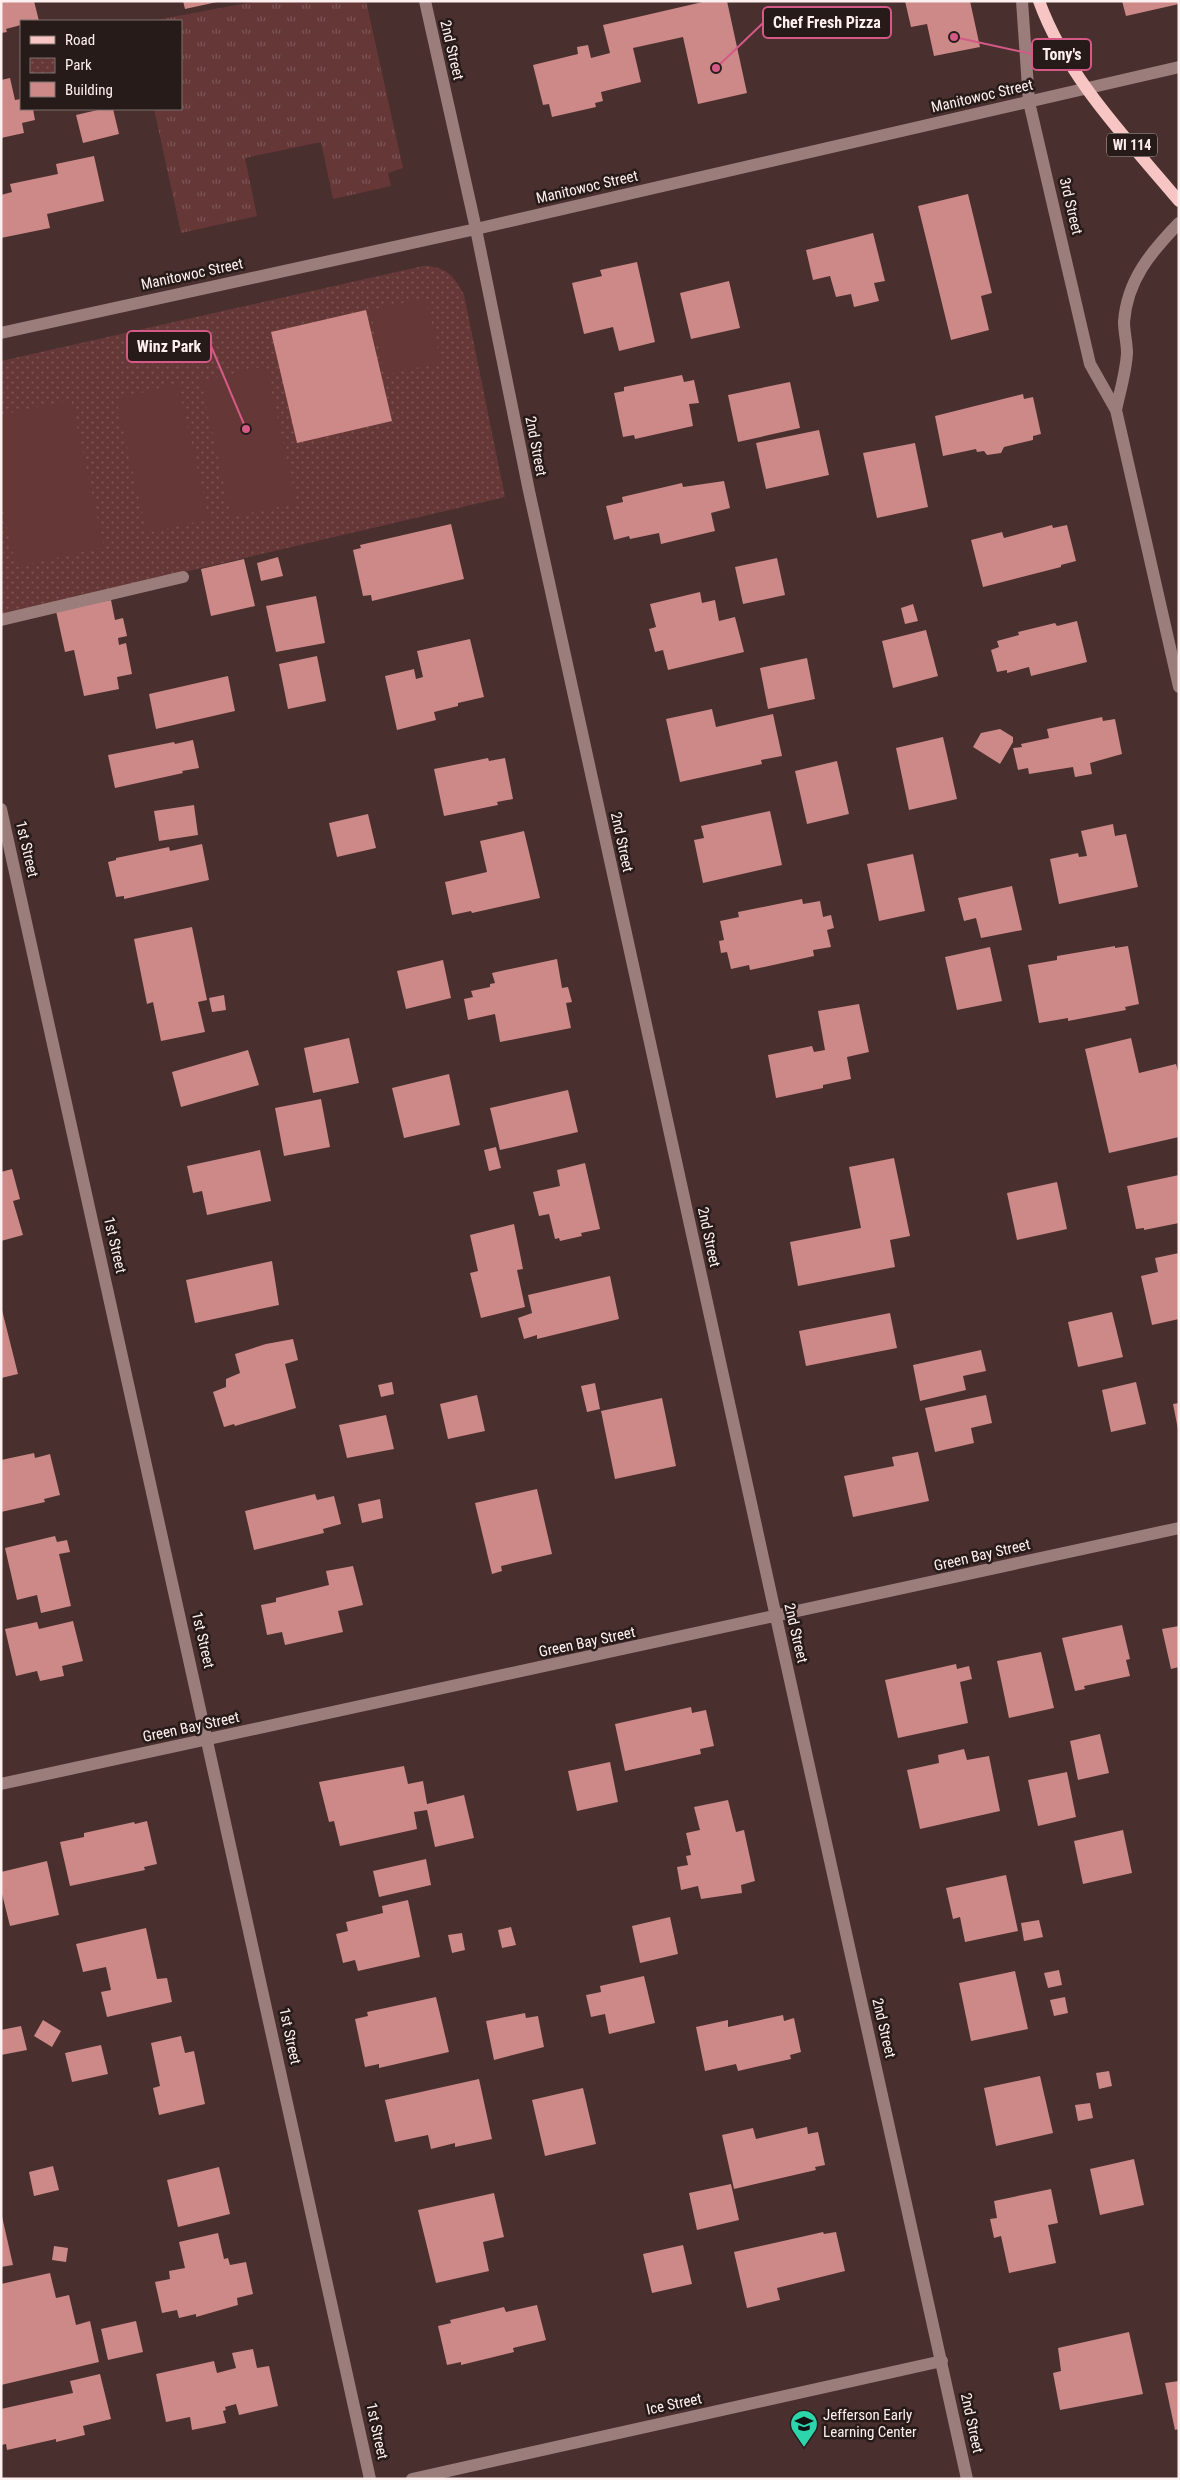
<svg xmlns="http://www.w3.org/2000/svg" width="1180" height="2480" font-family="'Roboto Condensed',sans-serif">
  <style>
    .grass { fill: url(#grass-tufts) }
    .park { fill: url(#park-dots) }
    .pitch { fill: #653837 }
    .building { fill: #cc8987 }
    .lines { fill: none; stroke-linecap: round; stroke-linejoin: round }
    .minor { stroke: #9b7d7c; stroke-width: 12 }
    .major { stroke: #f7c6c4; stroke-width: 12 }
    .labels { text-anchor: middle; stroke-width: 5; stroke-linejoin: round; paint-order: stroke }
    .shield { fill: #271b1a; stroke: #beb0af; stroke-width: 1 }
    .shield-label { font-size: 14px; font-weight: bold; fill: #fef0ef }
    .street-label { font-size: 15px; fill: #fef0ef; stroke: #271b1a }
    .poi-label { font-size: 15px; fill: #fef0ef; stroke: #271b1a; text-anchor: start }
    .leader { fill: none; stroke: #d45987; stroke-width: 2 }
    .callout-dot { fill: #d45987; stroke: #271b1a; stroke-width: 2 }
    .callout { fill: #271b1a; stroke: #d45987; stroke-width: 2 }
    .callout-label { font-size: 16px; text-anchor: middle; font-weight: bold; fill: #fef0ef }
  </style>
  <defs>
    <pattern id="grass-tufts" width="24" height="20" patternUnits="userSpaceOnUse" patternTransform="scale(1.25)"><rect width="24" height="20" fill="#653837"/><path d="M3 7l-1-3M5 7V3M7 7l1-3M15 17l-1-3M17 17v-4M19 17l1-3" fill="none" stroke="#7c5554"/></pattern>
    <pattern id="park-dots" width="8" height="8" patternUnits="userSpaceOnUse" patternTransform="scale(1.25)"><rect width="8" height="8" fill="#653837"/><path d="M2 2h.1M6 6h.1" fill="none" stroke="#7c5554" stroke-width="1.8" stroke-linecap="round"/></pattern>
  </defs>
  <rect width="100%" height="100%" fill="#492f2e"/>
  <!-- grass -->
  <path class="grass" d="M257,1H366L403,168L388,173L391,186L333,199L321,142L245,158L257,216L181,233L154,109H181V21H151Z"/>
  <!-- park -->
  <path class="park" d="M423,266C445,266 454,275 464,295L505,497L1,615V361Z"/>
  <!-- pitch -->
  <path class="pitch" d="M426,298L441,362L385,375L370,310Z
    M266,366L297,503L231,517L201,381Z
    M178,384L209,519L147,533L116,399Z
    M71,400L104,547L16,567L1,500V415Z"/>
  <!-- building -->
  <path class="building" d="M1,1H34L39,21H21V25L6,29L7,32L1,33Z
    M183,1H217V2L185,9Z
    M707,1H727L747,93L698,104L683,37L633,48L641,82L601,92L603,101L595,103L596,107L552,117L549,104L543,105L533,65L578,54L577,47L588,45L591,58L610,53L603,25Z
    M905,1H970L980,47L934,56L927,24L911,27Z
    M1122,1H1179V4L1126,16Z
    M10,78L15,100L21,99V109H33L35,120L22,123L24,133L1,138V80Z
    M102,109H113L119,134L83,143L76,115Z
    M94,156L104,201L47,214L50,228L1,238V195L12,192L10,184L58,174L56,164Z
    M968,194L992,293L981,296L989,330L951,340L918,206Z
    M873,233L885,281L874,283L879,301L854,307L851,294L836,297L830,276L813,280L806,250Z
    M637,262L655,342L619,351L613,327L584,334L572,283L602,276L600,270Z
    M729,281L740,328L691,339L680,293Z
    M366,310L392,421L297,443L271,332Z
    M682,375L684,382L694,380L699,403L689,404L693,426L635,439L634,435L623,437L614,393L624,391V387Z
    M790,382L800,428L738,442L728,395Z
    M1023,394L1024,399L1033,397L1041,434L1033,436V440L1004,447L1001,453L987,455L984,451L977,452L976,449L943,456L935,416Z
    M819,430L829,475L766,489L756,443Z
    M915,443L928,507L877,518L863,453Z
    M724,481L730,508L711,513L715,531L661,544L659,533L630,539L629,536L614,540L606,506L623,502L622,497L682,483L683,487Z
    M451,524L464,579L372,601L371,595L363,596L353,550L361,548L360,545Z
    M1052,525L1053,528L1067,525L1076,561L1061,565V567L983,587L971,540L1002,532L1004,538Z
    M278,557L283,576L261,581L257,563Z
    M777,558L785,595L743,604L735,567Z
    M244,559L255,606L211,616L201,569Z
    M700,592L702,603L715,600L719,621L735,617L744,652L668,670L663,650L655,652L649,629L656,627L650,604Z
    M316,596L325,643L276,652L266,606Z
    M111,600L115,620L123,618L127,636L118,638L119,645L126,643L132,674L117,677L119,689L84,696L74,650L65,652L56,611Z
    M913,604L918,621L905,624L901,608Z
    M1077,621L1087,662L1031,676L1029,667L1007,673V670L997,672L991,650L999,647L997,641L1019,635L1018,632L1055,623L1057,626Z
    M926,630L938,676L893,688L882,641Z
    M470,639L484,697L458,703V706L434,712L436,720L397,730L385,676L414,669L416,679L423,677L417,651Z
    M317,656L326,701L288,709L279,664Z
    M807,658L815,699L768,709L760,668Z
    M228,676L235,711L156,729L149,694Z
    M712,709L716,727L773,714L782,756L761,760L762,764L680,782L666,719Z
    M1102,717L1103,721L1115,719L1122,754L1090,763L1092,774L1075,777L1073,767L1029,774L1028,768L1018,770L1013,748L1022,747L1021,744L1049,738L1047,729Z
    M1000,729L1013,737V742L1000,764L973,747L981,733Z
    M943,737L957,799L909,810L896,748Z
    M193,740L199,768L182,771L183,773L115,788L108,755L174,742L175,744Z
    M488,758L489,761L505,758L513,799L497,802L498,805L444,816L434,769Z
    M837,761L849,814L807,824L795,771Z
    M194,805L198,835L159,841L154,811Z
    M770,811L782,865L703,883L694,840L704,838L701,826Z
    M368,814L376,848L337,857L329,823Z
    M1113,824L1115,836L1126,834L1138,887L1059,904L1050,859L1078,853L1079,857L1087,856L1081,831Z
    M524,831L540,898L472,913L471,911L452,915L445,882L487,872L480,841Z
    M202,844L209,880L124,899V896L116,897L108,862L116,860V858L169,847L170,851Z
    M913,854L925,911L879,921L867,864Z
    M1012,886L1022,930L981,938L976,918L964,921L958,898Z
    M802,899L803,904L820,901L823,917L831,915L834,928L827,930L831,947L813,950L814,956L750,970L749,965L731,969L727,952L721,953L719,941L724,940L720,921L739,917L738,912Z
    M192,927L207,1000L198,1002L205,1032L161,1041L153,1002L147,1004L134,939Z
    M1115,946V948L1128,946L1139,1004L1125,1007L1126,1010L1068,1021V1018L1039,1023L1028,965L1057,960V956Z
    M990,947L1002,1001L957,1010L945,957Z
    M557,959L562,988L568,987L572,1002L566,1003L571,1028L500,1042L495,1014L468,1020L464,999L473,997L471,991L490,987V984L495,983L492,973Z
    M443,960L451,998L406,1009L397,971Z
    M224,995L226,1010L212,1012L209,998Z
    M859,1004L869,1052L847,1057L851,1079L823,1085V1088L776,1098L768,1055L812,1046L814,1052L825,1050L818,1011Z
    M349,1038L359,1083L313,1093L304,1048Z
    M1131,1038L1139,1073L1176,1064L1179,1075V1137L1109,1153L1085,1049Z
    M248,1050L259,1085L181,1107L172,1072Z
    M449,1074L460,1125L404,1138L392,1088Z
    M568,1090L578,1132L500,1150L490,1108Z
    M321,1099L330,1147L284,1156L275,1108Z
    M496,1147L501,1168L489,1171L484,1150Z
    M260,1150L271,1201L207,1215L202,1191L193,1193L187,1166Z
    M894,1158L910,1236L890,1240L895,1267L798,1286L790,1242L861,1228L849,1167Z
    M585,1163L600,1229L581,1233L582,1236L560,1241L559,1238L555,1239L549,1214L539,1216L533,1192L560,1186L557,1170Z
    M12,1169L20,1199L13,1201L23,1235L1,1241V1172Z
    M1179,1175V1223L1144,1230V1228L1136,1229L1127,1186Z
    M1057,1182L1067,1229L1017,1240L1007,1193Z
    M514,1224L523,1269L517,1270L525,1307L481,1318L470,1273L478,1271L470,1235Z
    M1179,1253V1319L1152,1325L1141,1276L1158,1272L1155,1258Z
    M272,1261L279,1305L195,1323L186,1280Z
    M610,1276L619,1319L537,1339V1335L524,1339L518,1318L532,1313L528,1295Z
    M1,1306L18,1374L1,1378Z
    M1112,1312L1123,1357L1078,1367L1068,1322Z
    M890,1313L897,1348L806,1366L799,1331Z
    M293,1339L298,1360L285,1364L296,1408L235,1426L234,1424L224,1427L213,1392L226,1387V1379L240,1373L235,1354L266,1344Z
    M981,1350L986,1371L963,1376L966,1390L920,1401L913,1365Z
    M392,1382L394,1394L381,1397L378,1385Z
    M1136,1382L1146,1424L1111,1432L1102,1390Z
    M595,1383L600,1409L587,1412L581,1386Z
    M477,1395L485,1431L448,1439L440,1404Z
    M986,1395L992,1423L971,1428L974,1443L935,1452L925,1408Z
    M662,1398L676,1466L615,1479L601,1411Z
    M1179,1403V1429H1178L1173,1404Z
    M386,1415L394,1449L347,1458L339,1425Z
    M918,1452L929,1501L853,1517L844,1476L894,1466L892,1457Z
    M34,1453L35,1458L50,1454L60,1495L44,1499L45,1502L1,1512V1460Z
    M537,1489L552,1554L501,1566L502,1571L492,1574L475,1503Z
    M315,1494L317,1500L334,1496L341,1524L323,1529L324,1533L254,1550L245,1511Z
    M380,1499L383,1518L362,1523L358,1504Z
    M55,1536L57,1542L67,1540L70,1552L59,1554L71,1606L41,1613L37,1595L17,1600L5,1548Z
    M353,1566L363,1605L338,1611L343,1632L285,1645L282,1632L267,1635L261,1605L276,1602V1598L329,1585L326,1571Z
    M73,1621L83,1661L62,1666L64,1676L40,1681L37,1671L16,1676L5,1629L37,1622L39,1629Z
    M1122,1625L1130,1659L1126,1660L1130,1676L1084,1686L1085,1689L1075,1691L1062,1638Z
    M1179,1626V1667L1171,1669L1162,1629Z
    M1041,1652L1054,1708L1009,1718L997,1661Z
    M956,1664L957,1669L969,1666L972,1679L960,1682L968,1723L898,1738L885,1680Z
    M691,1707L692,1713L706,1710L714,1746L700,1749L701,1754L625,1771L615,1724Z
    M1100,1734L1109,1773L1078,1780L1070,1741Z
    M964,1749L967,1760L989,1756L1000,1811L920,1829L907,1770L939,1763L938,1755Z
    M610,1762L618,1802L577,1811L568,1771Z
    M404,1766L408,1784L423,1781L427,1804L464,1795L474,1838L435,1847L427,1810L414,1812L417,1829L340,1846L334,1821L329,1822L319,1782Z
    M1067,1772L1076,1817L1038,1826L1028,1780Z
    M728,1800L736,1832L744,1830L755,1881L741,1885L742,1893L701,1899L698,1886L681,1890L677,1867L688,1865L686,1856L691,1855L686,1833L700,1830L694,1807Z
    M147,1821L157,1864L144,1867L145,1870L70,1886L60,1842L84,1837V1833L134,1822L135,1824Z
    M1123,1830L1132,1873L1083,1884L1074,1841Z
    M426,1859L431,1885L379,1897L373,1871Z
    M47,1861L59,1915L10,1926L1,1890V1872Z
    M1006,1875L1018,1931L965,1942L960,1917L953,1919L946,1888Z
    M408,1900L420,1957L358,1971L355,1960L343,1963L336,1934L348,1931L346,1922L383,1913L382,1906Z
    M670,1917L678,1954L640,1963L632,1926Z
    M1039,1920L1043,1937L1024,1941L1021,1923Z
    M511,1927L516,1945L502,1948L498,1930Z
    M146,1928L157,1979L167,1978L172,2002L107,2017L101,1992L111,1990L106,1967L83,1972L76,1944Z
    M462,1933L465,1950L452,1953L448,1935Z
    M1059,1970L1062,1985L1048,1988L1044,1973Z
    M1015,1971L1028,2029L971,2041L959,1983Z
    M644,1976L655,2023L609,2034L605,2014L591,2017L586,1995L601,1992L600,1986Z
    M436,1997L449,2052L379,2068V2064L365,2067L355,2019L368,2016L367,2012Z
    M1065,1997L1068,2013L1054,2016L1050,2000Z
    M525,2013L526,2018L538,2016L544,2047L494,2060L486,2021Z
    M783,2015L784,2021L794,2018L801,2052L790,2055L791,2059L738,2071L736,2064L705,2071L696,2027L728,2020V2027Z
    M43,2020L61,2031L52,2047L34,2036Z
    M21,2026L27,2050L1,2055V2030Z
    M181,2036L185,2053L194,2051L205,2104L159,2115L153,2088L160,2086L151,2043Z
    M101,2045L108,2074L72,2082L65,2053Z
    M1109,2071L1112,2086L1099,2089L1096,2073Z
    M1040,2076L1053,2133L996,2146L984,2088Z
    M479,2079L492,2139L455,2147V2143L431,2149L428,2135L395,2142L385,2100Z
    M583,2088L596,2144L545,2156L532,2100Z
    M1090,2103L1093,2118L1078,2121L1075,2105Z
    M807,2127L808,2134L818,2132L825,2165L815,2167L816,2170L734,2189L722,2135L753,2128L756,2139Z
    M1134,2159L1144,2205L1100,2215L1090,2169Z
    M53,2166L59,2190L34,2196L29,2172Z
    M219,2167L230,2214L178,2227L167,2180Z
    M731,2184L739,2220L697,2230L689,2193Z
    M1051,2189L1058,2223L1048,2225L1056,2263L1009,2273L1001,2236L994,2238L990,2219L997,2218L994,2201Z
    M494,2193L504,2237L483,2242L489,2271L436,2283L418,2210Z
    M1,2212L13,2265L1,2267Z
    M823,2232L824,2234L836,2232L845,2271L777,2288L780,2300L747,2308L734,2252Z
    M218,2233L224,2259L228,2258L230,2265L246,2262L253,2294L237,2298L238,2305L196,2317V2314L179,2318L177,2310L162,2313L155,2282L170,2279L169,2271L185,2268L179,2242Z
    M683,2245L692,2284L652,2293L643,2254Z
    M54,2246L68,2248L66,2262L52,2260Z
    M50,2273L56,2298L69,2295L76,2325L90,2321L99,2362L1,2385V2284Z
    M537,2305L546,2340L513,2348L514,2352L461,2365V2362L447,2365L438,2326L451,2323L450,2320L504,2307L506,2312Z
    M136,2321L143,2352L108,2360L101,2329Z
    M1129,2332L1143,2394L1060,2410L1053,2373L1061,2371L1058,2348Z
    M253,2349L257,2368L269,2366L278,2406L239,2415L236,2404L225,2407L226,2410L223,2411L226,2423L192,2430L190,2417L166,2422L156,2374L214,2361L217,2373L236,2368L232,2353Z
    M100,2374L111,2419L83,2426L85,2435L56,2442V2439L7,2450L6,2444L1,2445V2409L73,2393L70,2381Z
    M1179,2381V2429L1175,2430L1165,2383Z"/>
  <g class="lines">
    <!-- minor -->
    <path class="minor" d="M425,1L476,229L529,491L776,1617L967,2479
      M1022,1L1029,102L1090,364L1116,410L1179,687
      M1,333L476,229L1179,67
      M1116,410C1120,391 1126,372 1127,353C1127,343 1124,332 1124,322C1127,280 1151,252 1179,223
      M1,620L183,577
      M1,809L370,2479
      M1,1784L1179,1528
      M412,2479L942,2361"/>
    <!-- major -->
    <path class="major" d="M1039,1C1067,78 1127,139 1179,201"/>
  </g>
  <!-- icons -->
  <defs>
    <symbol id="school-pin" viewBox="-11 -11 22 30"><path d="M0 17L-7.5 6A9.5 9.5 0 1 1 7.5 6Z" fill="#2cd5ab" stroke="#271b1a"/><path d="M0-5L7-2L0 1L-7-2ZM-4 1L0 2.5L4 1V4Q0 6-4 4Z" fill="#111"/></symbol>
  </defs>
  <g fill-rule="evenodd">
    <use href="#school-pin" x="788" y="2408" width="32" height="43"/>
  </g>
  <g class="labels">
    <!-- shield labels -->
    <rect class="shield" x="1107" y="133.5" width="50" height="23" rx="4"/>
    <g class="shield-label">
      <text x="1132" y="150">WI 114</text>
    </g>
    <!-- street labels -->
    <g class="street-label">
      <text transform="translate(452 50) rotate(77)" y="5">2nd Street</text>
      <text transform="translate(982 96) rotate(-13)" y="5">Manitowoc Street</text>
      <text transform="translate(587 187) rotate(-13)" y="5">Manitowoc Street</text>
      <text transform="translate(1071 206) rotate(77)" y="5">3rd Street</text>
      <text transform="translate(192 274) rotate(-12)" y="5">Manitowoc Street</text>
      <text transform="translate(536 446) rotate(79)" y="5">2nd Street</text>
      <text transform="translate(622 842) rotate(78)" y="5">2nd Street</text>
      <text transform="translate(27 849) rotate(77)" y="5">1st Street</text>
      <text transform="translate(709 1237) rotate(78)" y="5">2nd Street</text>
      <text transform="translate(115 1245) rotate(77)" y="5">1st Street</text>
      <text transform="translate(982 1555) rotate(-13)" y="5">Green Bay Street</text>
      <text transform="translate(796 1633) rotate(77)" y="5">2nd Street</text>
      <text transform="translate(203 1640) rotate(77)" y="5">1st Street</text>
      <text transform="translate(587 1642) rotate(-12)" y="5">Green Bay Street</text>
      <text transform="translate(191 1727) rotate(-12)" y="5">Green Bay Street</text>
      <text transform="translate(884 2028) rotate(77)" y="5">2nd Street</text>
      <text transform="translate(290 2036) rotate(78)" y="5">1st Street</text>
      <text transform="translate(674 2404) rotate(-12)" y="5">Ice Street</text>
      <text transform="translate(972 2423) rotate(78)" y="5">2nd Street</text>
      <text transform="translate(377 2431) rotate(78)" y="5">1st Street</text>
    </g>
    <!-- poi labels -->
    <g class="poi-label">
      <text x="823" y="2420">Jefferson Early<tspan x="823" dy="17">Learning Center</tspan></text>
    </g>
  </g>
  <!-- callouts -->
  <path class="leader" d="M716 68L763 23M954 37L1032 54M246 429L211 346"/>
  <g class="callout-dot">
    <circle cx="716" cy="68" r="5"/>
    <circle cx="954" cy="37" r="5"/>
    <circle cx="246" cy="429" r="5"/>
  </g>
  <g class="callout">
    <rect x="763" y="7" width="128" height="31" rx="5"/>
    <rect x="1032" y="39" width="59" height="31" rx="5"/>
    <rect x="127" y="331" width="84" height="31" rx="5"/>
  </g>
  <g class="callout-label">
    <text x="827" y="28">Chef Fresh Pizza</text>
    <text x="1062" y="60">Tony's</text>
    <text x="169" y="352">Winz Park</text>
  </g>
  <!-- border -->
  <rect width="1180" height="2480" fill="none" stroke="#fef0ef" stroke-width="5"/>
  <!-- legend -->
  <rect x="20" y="20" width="162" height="90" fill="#271b1a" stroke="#7d706f"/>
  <rect x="30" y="36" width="25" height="8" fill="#f7c6c4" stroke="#7d706f"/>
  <text x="65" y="45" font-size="15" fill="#fef0ef">Road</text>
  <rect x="30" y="58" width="25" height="15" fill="url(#park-dots)" stroke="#7d706f"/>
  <text x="65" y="70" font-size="15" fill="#fef0ef">Park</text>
  <rect x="30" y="82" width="25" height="15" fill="#cc8987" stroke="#7d706f"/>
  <text x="65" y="95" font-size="15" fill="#fef0ef">Building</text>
</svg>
